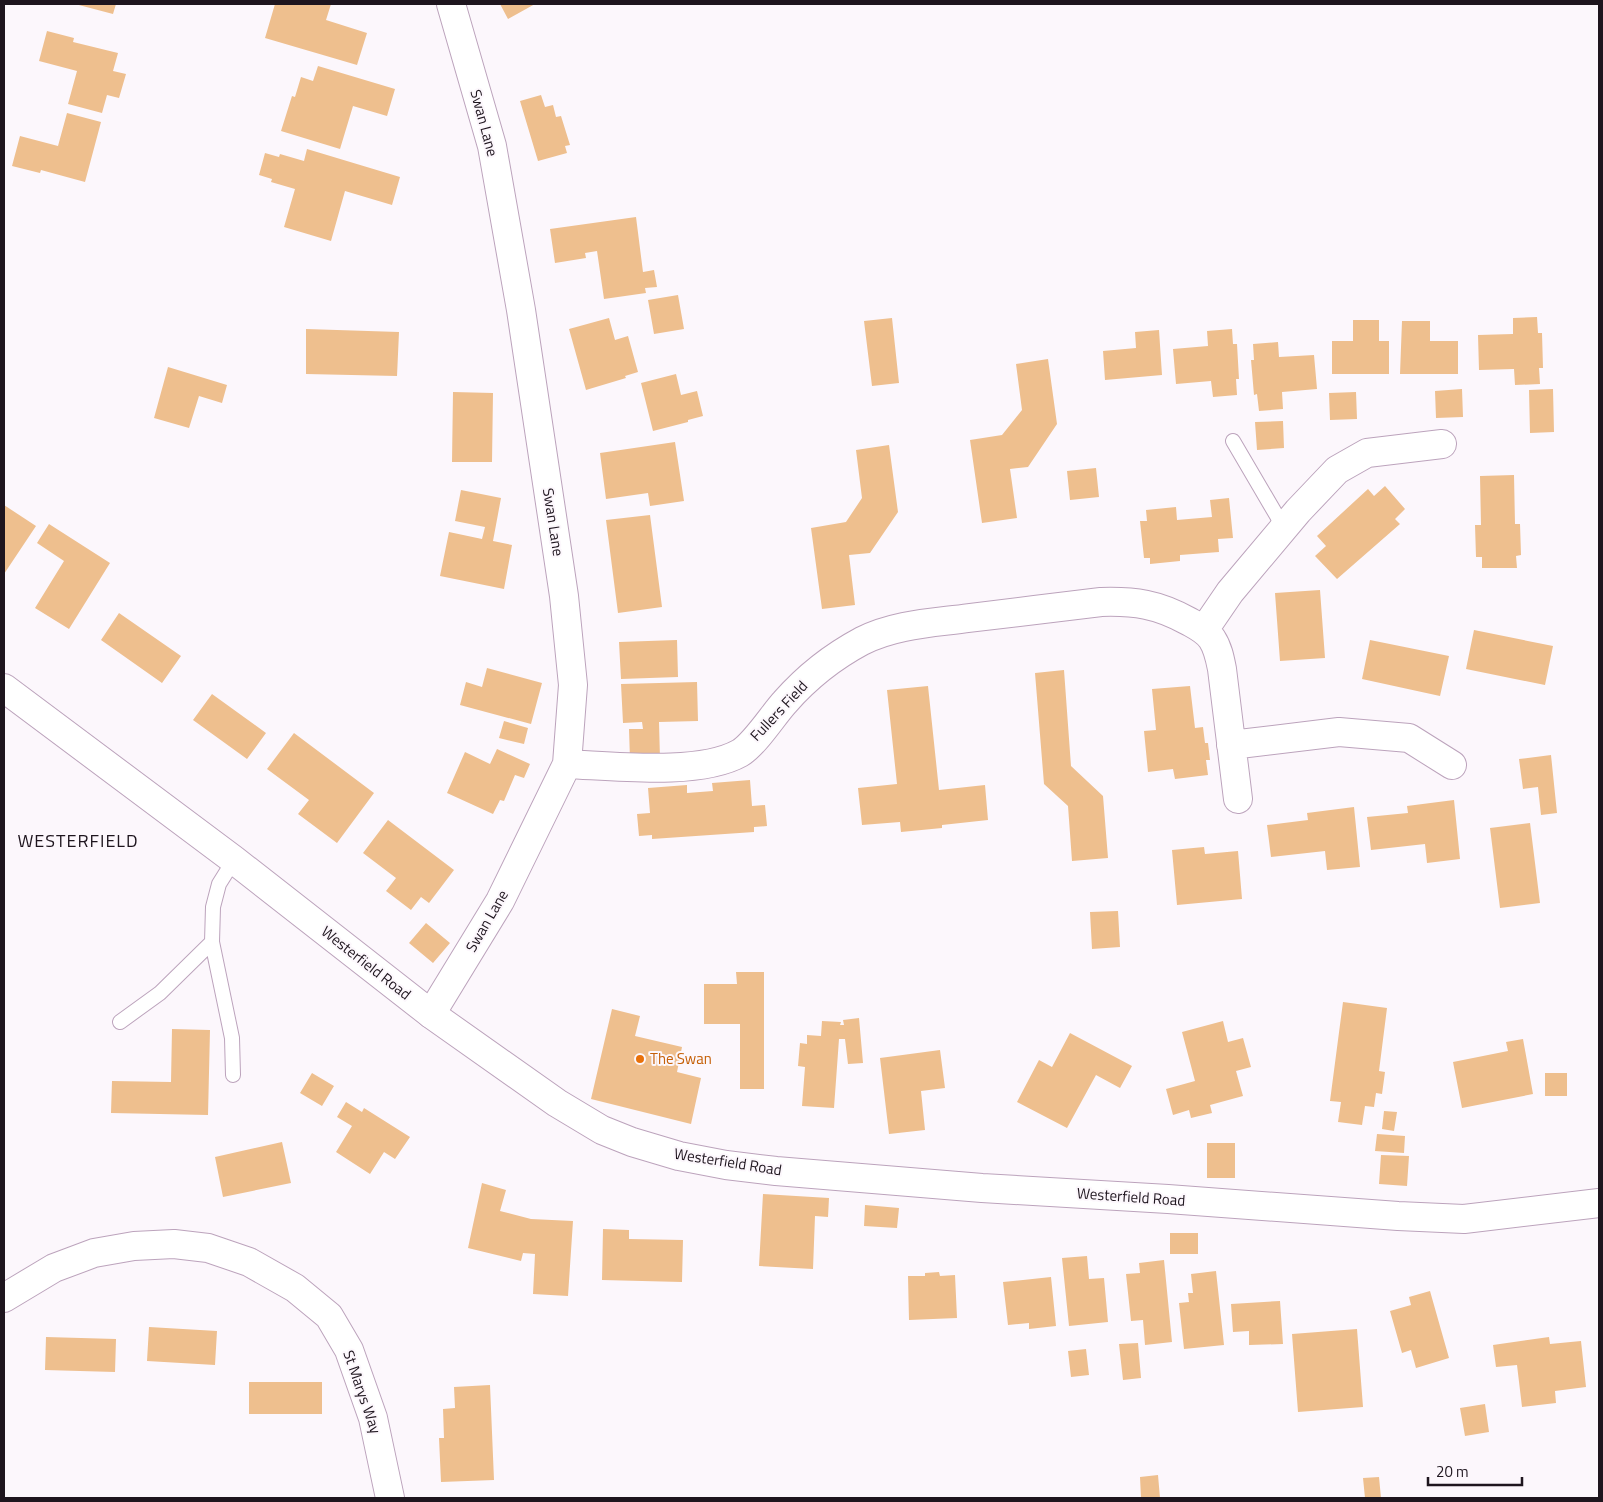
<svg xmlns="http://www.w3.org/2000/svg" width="1603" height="1502" font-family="'Titillium Web',sans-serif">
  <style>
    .building { fill: #eebf8e }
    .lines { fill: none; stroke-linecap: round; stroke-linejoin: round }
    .lane-casing { stroke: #bca3bc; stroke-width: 16 }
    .street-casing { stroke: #bca3bc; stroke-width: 30 }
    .secondary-casing { stroke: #bca3bc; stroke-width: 30 }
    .lane { stroke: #fff; stroke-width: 14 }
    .street { stroke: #fff; stroke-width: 28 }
    .secondary { stroke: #fff; stroke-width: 28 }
    .food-dot { fill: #e8710a; stroke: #fcf7fc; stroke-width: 2 }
    .labels { text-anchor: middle; stroke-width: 4; stroke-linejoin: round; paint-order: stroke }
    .street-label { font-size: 15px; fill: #1e151e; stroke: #fcf7fc }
    .food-label { font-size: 15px; fill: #c56008; stroke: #fcf7fc; text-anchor: start }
    .quarter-label { font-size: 18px; letter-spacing: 1px; fill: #1e151e; stroke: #fcf7fc }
  </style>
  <rect width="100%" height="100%" fill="#fcf7fc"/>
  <!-- building -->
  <path class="building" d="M75,4H116L113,14Z
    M275,4H331L326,20L367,33L357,65L265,38Z
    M500,4H535L508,19Z
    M47,31L74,38L73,42L118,53L113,71L126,74L119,98L107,95L102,113L68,104L77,71L39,61Z
    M318,66L395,89L387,116L353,106L340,149L281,131L292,96L295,97L301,77L313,81Z
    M541,95L545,107L553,105L556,117L561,116L570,145L565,146L567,153L538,161L520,101Z
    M67,113L101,122L85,182L41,170L40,173L12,166L20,136L58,146Z
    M307,149L400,177L392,205L345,191L331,241L284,227L295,189L271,182L272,179L259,175L265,153L279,157L280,154L304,161Z
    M636,217L643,272L654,270L657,287L645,288L646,293L604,299L597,251L585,253L586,258L555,263L550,229Z
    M678,295L684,329L654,334L648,300Z
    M1537,317L1538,333H1542L1543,368H1539L1540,384L1515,385L1514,369L1479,370L1478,335L1513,334V318Z
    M609,318L615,340L628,336L638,372L625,376L626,378L586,390L569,329Z
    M892,318L899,383L872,386L864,321Z
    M1353,320H1379V341H1389V374H1332V341H1353Z
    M1402,321H1430V341H1458V374H1400Z
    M306,329L399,332L397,376L306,374Z
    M1232,329L1233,344H1237L1239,379H1236L1237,395L1213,397L1211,381L1176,384L1173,349L1208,346L1207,331Z
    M1159,330L1162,375L1105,380L1103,351L1136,348L1135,332Z
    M1278,342L1279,357L1314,355L1317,389L1282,392L1283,409L1259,411L1257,394L1254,395L1251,360H1254L1253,344Z
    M1048,359L1057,424L1028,467L1010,469L1017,518L982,523L970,440L1002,435L1022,410L1016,364Z
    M168,367L227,385L222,403L199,396L189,428L154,418Z
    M676,374L681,395L697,391L703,416L688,420V422L653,431L641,383Z
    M1462,389L1463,417L1436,418L1435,391Z
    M1553,389L1554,432L1530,433L1529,390Z
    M453,392L493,393L492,462H452Z
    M1356,392L1357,419L1330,420L1329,393Z
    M1283,421L1284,448L1257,450L1255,422Z
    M675,442L684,501L650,506L648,493L606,499L600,453Z
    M889,445L898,512L870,553L849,555L855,605L822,609L811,528L846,522L862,498L856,450Z
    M1096,468L1099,497L1070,500L1067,471Z
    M1514,475L1515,524H1520L1521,555L1516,556L1517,568H1482V557H1476L1475,525H1481L1480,476Z
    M1385,486L1405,509L1395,519L1400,524L1337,579L1315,556L1326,546L1317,536L1368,489L1374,496Z
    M461,490L501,498L493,541L512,545L504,589L440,576L449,532L482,539L485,527L455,521Z
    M1229,498L1233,538L1218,539L1219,552L1180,555V561L1150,564V558H1144L1140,521H1147L1146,510L1176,507L1177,520L1212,517L1210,500Z
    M4,505L36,526L4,574Z
    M650,515L662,607L618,613L606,520Z
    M49,524L110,563L69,629L35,608L64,561L37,543Z
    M1320,590L1325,658L1280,661L1275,593Z
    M119,613L181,656L162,683L101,640Z
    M1474,630L1553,646L1545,685L1466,669Z
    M677,640L678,677L621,679L619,642Z
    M1370,640L1449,656L1440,696L1362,679Z
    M487,668L542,683L531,724L460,705L466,682L482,687Z
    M1064,670L1071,766L1103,796L1108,858L1072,861L1068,806L1044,784L1035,673Z
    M697,682L698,721L659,722L660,759L630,760L629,729H643L642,722L623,723L621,684Z
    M928,686L939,790L985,785L988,820L942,825V828L901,832L900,822L862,825L858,788L897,784L887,690Z
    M1190,686L1195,728L1203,727L1205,743H1208L1210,760H1206L1208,775L1175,779L1173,769L1148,772L1144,731L1156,730L1152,689Z
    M212,694L266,733L247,759L193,720Z
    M504,721L528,728L524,744L499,738Z
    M294,733L374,793L337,843L298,814L309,800L267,769Z
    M497,749L530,764L524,778L515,775L504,801L500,800L493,814L447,793L465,752L490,764Z
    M1551,755L1557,813L1541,815L1538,787L1523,789L1519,759Z
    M750,780L752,806L765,805L767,826L754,827V832L652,839V835L639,836L637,814L650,813L648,788L687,785V793L713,791L712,783Z
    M1454,800L1460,859L1427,863L1425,844L1371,850L1367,817L1408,813L1407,806Z
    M1354,807L1360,867L1327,870L1325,851L1271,857L1267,825L1308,820L1307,813Z
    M388,820L454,870L429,903L421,897L411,910L386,891L396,878L363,853Z
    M1530,823L1540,903L1500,908L1490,828Z
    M1204,847L1205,854L1238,851L1242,899L1177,905L1172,850Z
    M1118,911L1120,947L1092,949L1090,912Z
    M426,923L450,943L433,963L409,943Z
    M736,972H764V1089H740V1024H704V984H737Z
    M1343,1002L1387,1008L1379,1071L1385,1072L1382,1094L1376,1093L1374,1107L1365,1106L1362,1125L1338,1122L1341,1102L1330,1101Z
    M612,1009L640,1016L635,1036L682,1047L677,1072L701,1078L691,1124L591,1099Z
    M859,1018L863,1063L848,1064L845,1039H839L834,1108L802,1106L805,1067L798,1066L800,1043L807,1044V1035L821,1036L822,1021L841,1022L840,1025H844L843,1020Z
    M1223,1021L1228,1042L1243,1038L1251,1067L1236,1071L1243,1096L1210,1105L1212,1113L1191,1118L1189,1110L1173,1115L1166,1089L1195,1081L1182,1032Z
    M172,1029L210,1030L208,1115L111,1113L112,1081L171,1082Z
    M1070,1033L1132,1066L1120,1088L1096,1075L1067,1128L1017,1102L1039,1060L1052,1067Z
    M1523,1039L1533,1094L1462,1108L1453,1062L1508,1051L1506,1042Z
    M940,1050L945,1088L921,1091L925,1130L889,1134L880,1058Z
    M312,1073L334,1086L322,1106L300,1093Z
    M1545,1073H1567V1096H1545Z
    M346,1102L362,1112L364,1108L410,1137L395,1159L384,1152L370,1174L336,1152L352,1126L337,1117Z
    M1384,1111L1397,1112L1394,1131L1382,1129Z
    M1377,1134L1405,1136L1404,1153L1375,1151Z
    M282,1142L291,1183L223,1197L215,1157Z
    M1207,1143H1235V1178H1207Z
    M1381,1155L1409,1156L1407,1186L1379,1184Z
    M482,1183L506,1190L500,1211L531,1219L573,1221L568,1296L533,1294L535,1254L523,1253L521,1261L468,1248Z
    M763,1194L829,1198L828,1217L815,1216L813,1269L759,1266Z
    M865,1205L899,1208L897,1228L864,1226Z
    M603,1229L629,1230V1239L683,1240L682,1282L602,1280Z
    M1170,1233H1198V1254H1170Z
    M1087,1256L1089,1279L1104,1278L1108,1322L1069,1326L1062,1258Z
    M1164,1260L1172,1342L1145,1345L1143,1320L1131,1321L1126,1274L1140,1273L1139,1263Z
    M1216,1271L1224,1345L1184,1349L1179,1303L1189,1302L1188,1293H1193L1191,1274Z
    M939,1272L940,1276L955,1275L957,1318L909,1320L908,1276H925V1273Z
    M1051,1277L1056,1326L1029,1329V1323L1008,1325L1003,1282Z
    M1430,1291L1449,1358L1416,1368L1411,1350L1402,1353L1390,1311L1411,1305L1409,1297Z
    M1280,1301L1283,1344L1249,1345V1331L1233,1332L1231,1304Z
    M149,1327L217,1331L215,1365L147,1361Z
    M1357,1329L1363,1407L1298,1412L1292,1334Z
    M46,1337L116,1339L115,1372L45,1370Z
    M1549,1337L1550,1344L1581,1341L1586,1387L1555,1391L1556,1403L1522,1407L1517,1365L1496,1367L1493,1345Z
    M1138,1343L1141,1378L1123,1380L1119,1344Z
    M1086,1349L1089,1375L1071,1377L1068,1351Z
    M249,1382H322V1414H249Z
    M490,1385L494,1480L441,1482L439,1438H444L443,1409L455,1408L454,1387Z
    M1485,1404L1489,1432L1465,1436L1460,1408Z
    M1158,1475L1160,1498H1141L1140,1477Z
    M1379,1477L1381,1498H1365L1363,1478Z"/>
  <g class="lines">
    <defs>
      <path id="lane" d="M1233,441L1284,528
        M120,1022L160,993L212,942
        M233,1075L232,1038L212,942L213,907L219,884L234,860"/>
      <path id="street" d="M1204,630L1230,592L1298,511L1337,470L1367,453L1442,444
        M1231,745L1339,732L1409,738L1452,765
        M567,764C614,766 699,776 740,753C755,744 773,715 785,702C806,678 834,656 862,641C896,624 933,623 969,618C1013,613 1057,607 1101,602C1135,601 1157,604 1188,621C1197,626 1206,630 1212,639C1218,648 1220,659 1222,669L1238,799
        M431,1014L500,901L567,764L573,685L564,596L521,310L492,146L451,4
        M4,1298L54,1268L94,1253L134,1246L174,1244L208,1248L249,1262L295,1288L329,1316L349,1350L373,1418L390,1498"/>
      <path id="secondary" d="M4,688L234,860L431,1014L557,1103L602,1130L632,1142L679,1156L726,1165L776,1171L982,1188L1168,1199L1398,1216L1464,1219L1599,1203"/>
    </defs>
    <!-- lane casing -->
    <use href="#lane" class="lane-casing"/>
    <!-- street casing -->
    <use href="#street" class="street-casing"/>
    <!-- secondary casing -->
    <use href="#secondary" class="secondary-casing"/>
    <!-- lane -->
    <use href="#lane" class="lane"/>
    <!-- street -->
    <use href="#street" class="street"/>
    <!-- secondary -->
    <use href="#secondary" class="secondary"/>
  </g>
  <!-- markers -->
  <circle class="food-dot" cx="640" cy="1059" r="5"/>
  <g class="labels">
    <!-- street labels -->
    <g class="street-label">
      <text transform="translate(484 123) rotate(75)" y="5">Swan Lane</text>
      <text transform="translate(553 522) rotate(81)" y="5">Swan Lane</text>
      <text transform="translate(779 711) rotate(-47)" y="5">Fullers Field</text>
      <text transform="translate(487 921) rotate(-60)" y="5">Swan Lane</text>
      <text transform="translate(366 963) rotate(38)" y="5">Westerfield Road</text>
      <text transform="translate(728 1162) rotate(9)" y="5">Westerfield Road</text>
      <text transform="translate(1131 1197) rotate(4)" y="5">Westerfield Road</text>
      <text transform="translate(362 1392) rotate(71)" y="5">St Marys Way</text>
    </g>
    <!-- food labels -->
    <g class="food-label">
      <text x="650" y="1064">The Swan</text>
    </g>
    <!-- quarter labels -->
    <g class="quarter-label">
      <text x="78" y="847">WESTERFIELD</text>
    </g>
  </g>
  <!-- border -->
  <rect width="1603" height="1502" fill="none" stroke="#1e151e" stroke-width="10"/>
  <!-- scale -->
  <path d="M1428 1477v8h94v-8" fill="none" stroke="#1e151e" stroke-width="2.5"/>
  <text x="1436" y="1477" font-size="15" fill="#1e151e" stroke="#fcf7fc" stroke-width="4" paint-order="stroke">20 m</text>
</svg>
